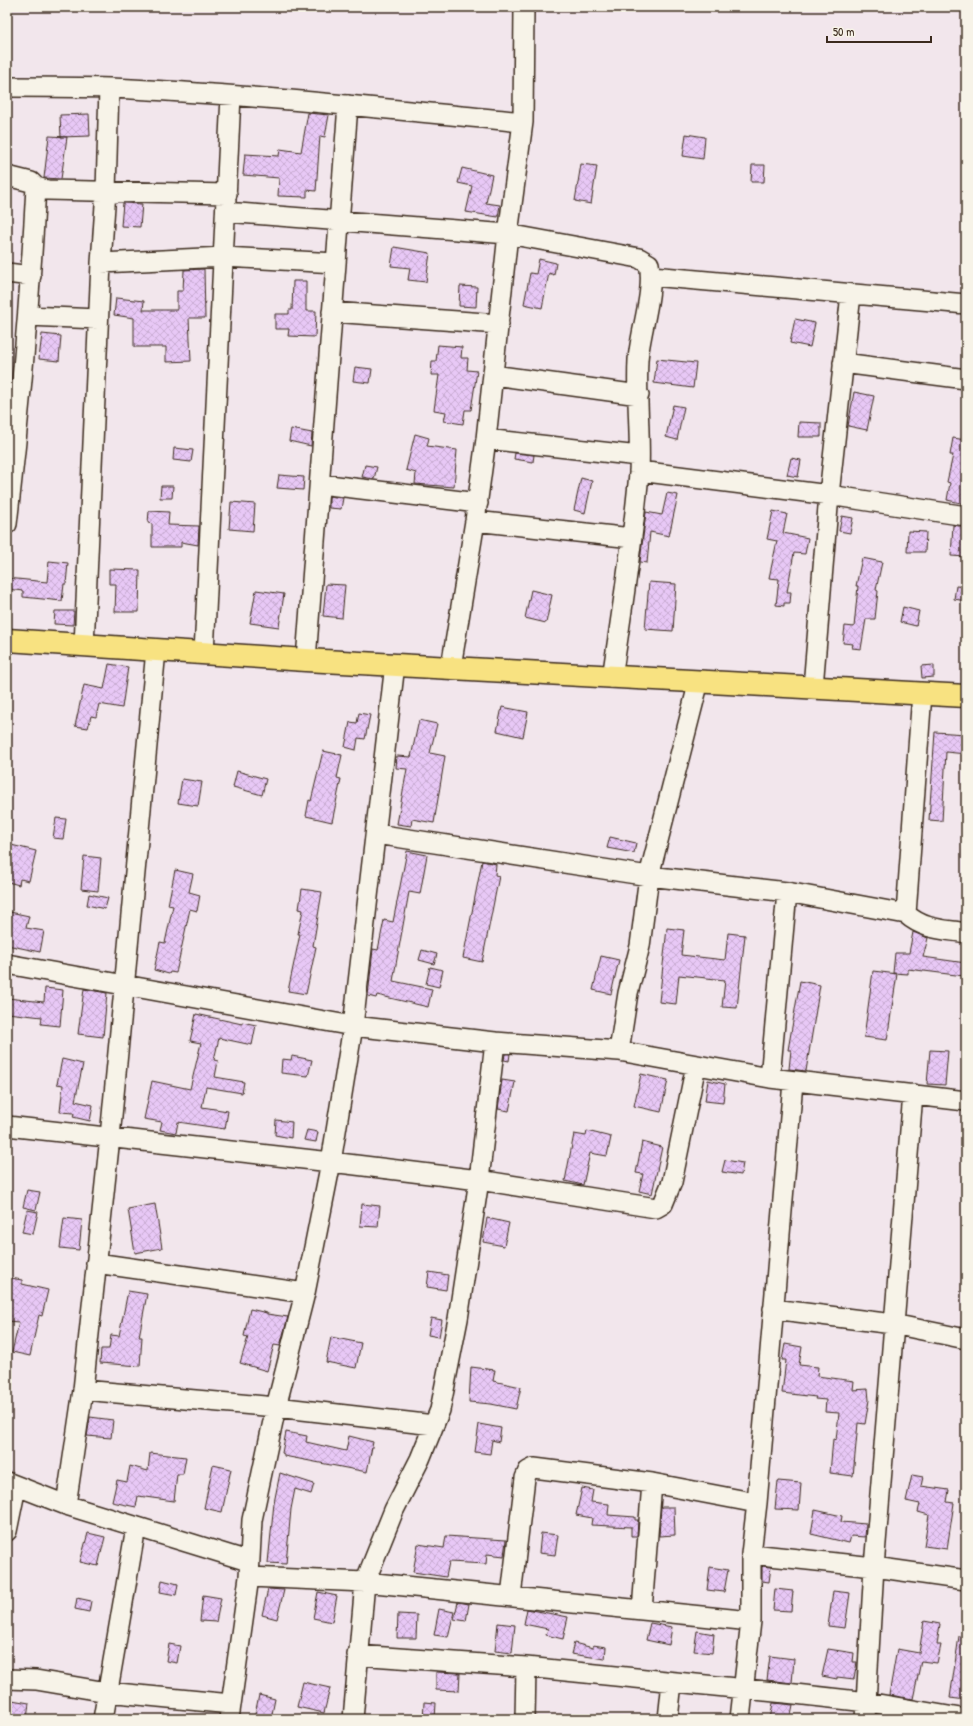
<svg xmlns="http://www.w3.org/2000/svg" width="973" height="1726" font-family="'Patrick Hand',sans-serif">
  <style>
    .building { fill: url(#building-cross-hatch); stroke: #3b2a1e }
    .lines { fill: none; stroke-linecap: round; stroke-linejoin: round }
    .minor-casing { stroke: #3b2a1e; stroke-width: 22 }
    .major-casing { stroke: #3b2a1e; stroke-width: 25 }
    .minor { stroke: #f7f3e8; stroke-width: 19 }
    .major { stroke: #f8e281; stroke-width: 22 }
  </style>
  <defs>
    <pattern id="building-cross-hatch" width="8" height="8" patternUnits="userSpaceOnUse"><rect width="8" height="8" fill="#e8c8f6"/><path d="M0 0l8 8M0 8l8-8" fill="none" stroke="#c8acd2"/></pattern>
  </defs>
  <rect width="100%" height="100%" fill="#f2e6ec"/>
  <filter id="ink" filterUnits="userSpaceOnUse"><feTurbulence type="fractalNoise" baseFrequency=".025" numOctaves="2"/><feDisplacementMap in="SourceGraphic" scale="8" xChannelSelector="R" yChannelSelector="G"/><feConvolveMatrix kernelMatrix="1 2 1 2 8 2 1 2 1" color-interpolation-filters="sRGB"/></filter>
  <g filter="url(#ink)">
    <!-- building -->
    <path class="building" d="M308,113L329,115L325,137L320,136L316,191L307,190V197L278,196L279,178L243,175L245,154L279,156L280,149L301,152Z
      M89,114L90,136L61,137L60,115Z
      M686,134L705,137L703,159L683,156Z
      M49,136L67,137L61,179L44,178Z
      M581,164L597,166L591,204L575,201Z
      M752,165H765L764,182H751Z
      M462,168L492,175L486,203L500,205L498,217L466,212L472,186L458,183Z
      M123,203L142,204L140,227L121,226Z
      M394,247L430,253L426,282L408,280L410,268L391,266Z
      M539,259L556,263L554,275L549,273L542,308L524,304L530,273L536,274Z
      M204,269L205,318H189L191,361L166,362V347H134V318L114,315L116,298L144,301L143,310H177V291H183L184,270Z
      M293,281H306V311H316L315,337L288,336L289,329H275V314H289V310H292Z
      M460,286L477,287L476,307L459,306Z
      M795,319L815,323L810,347L790,343Z
      M42,334L61,336L59,361L39,359Z
      M438,345L462,347L461,358H468L467,370L477,371L471,410H465L463,424L444,421L446,412L434,410L439,375H431L432,361H436Z
      M657,359L696,363L693,388L654,383Z
      M355,367L372,369L370,383L353,381Z
      M854,392L874,396L867,430L848,426Z
      M673,405L684,407L677,440L666,437Z
      M799,422L821,423V437H798Z
      M291,429L312,433L311,446L289,441Z
      M415,434L429,438L427,446L457,450L454,487L415,484L416,473L406,470Z
      M953,438L966,440V504L947,500L950,483L947,482L953,455H950Z
      M174,448L193,450L191,462L173,460Z
      M515,453L534,455L533,462L514,459Z
      M791,458L801,460L798,477L787,475Z
      M365,465L377,467L374,479L362,477Z
      M279,475L304,477L303,490L277,488Z
      M581,478L592,481L585,513L574,510Z
      M161,486H173L172,498H160Z
      M667,493L678,495L669,536L650,532L647,563L640,562L646,512L662,515Z
      M329,496L343,498L341,509L329,508Z
      M231,502L255,504L253,531L229,529Z
      M149,511L169,512L168,525L199,526L198,545L181,542V547H152V524L148,523Z
      M773,511L787,514L783,533L808,538L805,554L794,553L787,592H791L790,603H784V606L776,605L779,579L769,578L777,541L767,539Z
      M842,516L853,518L850,533L839,531Z
      M953,525L966,527V557L951,556Z
      M908,531L926,532L925,552H907Z
      M862,558L882,562L876,590L878,591L875,619H866L861,649L852,648L853,644L843,643L845,626L854,627L858,586H856Z
      M49,561L68,563L66,584H64L62,601L23,597V591L7,589V578L47,582Z
      M109,569L140,570L139,612H115L116,584H109Z
      M649,582L676,584L673,631L645,629Z
      M326,584L345,585L342,618L323,616Z
      M956,586L966,587V601L954,599Z
      M256,590L284,594L279,627L250,623Z
      M531,590L552,595L546,623L525,618Z
      M903,607L919,611L916,626L900,622Z
      M55,611H74L73,625L54,624Z
      M109,664L128,667L122,708L99,704L96,717L91,716L88,728L75,726L84,685L104,689Z
      M934,665V677L922,678L921,666Z
      M502,707L528,712L523,737L497,731Z
      M359,713L370,715L365,739L358,738L356,750L345,747L350,722L357,723Z
      M419,720L437,724L430,753L445,756L434,823L412,819L411,826L397,824L407,769L396,768L397,756L411,757Z
      M935,732L966,734V754L946,752L942,821L929,820Z
      M323,751L342,755L337,778L341,779L332,822L306,816L309,800L311,801Z
      M237,771L266,779L262,795L233,787Z
      M182,779L202,782L198,806L178,803Z
      M56,818L66,819L63,839L53,838Z
      M610,837L636,843L634,853L607,848Z
      M7,844L36,851L29,881L20,879L19,885L8,882L10,873L7,872Z
      M407,851L427,855L420,894L409,892L393,981L432,989L428,1007L377,995L376,998L368,996L373,949L378,950L384,920L393,922Z
      M84,856L101,858L98,891L81,889Z
      M482,861L496,864L495,875L499,876L482,962L463,958Z
      M175,870L193,874L189,892L200,895L197,911L190,909L176,973L170,972L169,974L154,970L160,942L165,943L173,906L168,905Z
      M302,889L322,892L313,946L316,947L306,994L288,991L300,934H298L303,910L299,909Z
      M89,894L108,898L105,909L87,905Z
      M10,912L29,916L26,928L44,931L40,952L7,945V925Z
      M667,928L684,930L681,955L725,960L728,933L745,935L737,1008L722,1007L725,980L679,975L676,1004L659,1002Z
      M913,932L928,938L923,957L966,963L964,976L908,969V974L893,973L895,953H909Z
      M422,950L437,954L434,964L419,960Z
      M601,956L619,960L611,994L593,990Z
      M430,967L443,970L439,987L426,984Z
      M873,971L897,974L887,1040L864,1037Z
      M800,981L820,985L806,1071L789,1069L791,1050H788Z
      M45,988L63,990L60,1026L41,1024L42,1017L7,1013V998L44,1002Z
      M84,989L107,993L103,1037L78,1034Z
      M196,1014L242,1024V1022L256,1025L252,1045L219,1038L214,1060L218,1061L215,1077L244,1082L242,1093L206,1087L202,1107L228,1111L225,1129L178,1122L176,1133L160,1130L162,1122L144,1119L152,1081L190,1089L201,1043L190,1041Z
      M930,1050L948,1051L945,1085L927,1084Z
      M505,1054H510L509,1061L504,1060Z
      M292,1056L312,1060L308,1076L281,1073L282,1059L291,1060Z
      M62,1059L83,1064L75,1101L93,1105L90,1121L73,1117L74,1113L60,1112L63,1085L57,1084Z
      M641,1074L668,1080L661,1112L634,1106Z
      M502,1080L515,1082L509,1111L498,1109Z
      M708,1080L725,1084L723,1103L705,1101Z
      M276,1120L292,1122L291,1138L275,1135Z
      M307,1130L318,1132L316,1142L304,1140Z
      M587,1131L611,1137L607,1156L590,1153L583,1185L565,1181L574,1134L586,1136Z
      M642,1142L662,1147L652,1194L639,1191L643,1174L636,1173Z
      M725,1160L743,1163L741,1175L722,1172Z
      M27,1190L40,1192L36,1210L23,1207Z
      M155,1204L162,1248L135,1253L128,1209Z
      M362,1204L380,1206L378,1227L360,1226Z
      M27,1210L38,1212L33,1234L22,1232Z
      M64,1218L82,1220L79,1250L60,1248Z
      M487,1218L509,1223L504,1246L483,1242Z
      M429,1272L448,1275L446,1290L427,1287Z
      M11,1278L22,1280V1284L48,1290L42,1316L39,1315L30,1356L12,1352L19,1322L7,1321V1301Z
      M128,1291L147,1294L139,1337H142L140,1366L100,1363L101,1349H109L111,1335L119,1336Z
      M250,1309L267,1313V1314L288,1317L280,1346L274,1345L267,1371L240,1363L248,1337L244,1336Z
      M431,1318L442,1320L439,1337L428,1335Z
      M331,1337L361,1343L356,1368L326,1362Z
      M785,1344L802,1347L799,1365L818,1367L817,1376L854,1381L853,1390L868,1389L869,1400L865,1424L858,1423L853,1476L830,1473L833,1439L836,1440L839,1413L825,1412L826,1400L815,1399L816,1397L782,1393L786,1360H782Z
      M471,1367L495,1370L493,1381L521,1387L516,1409L491,1404L469,1402Z
      M90,1417L113,1420L111,1438L87,1436Z
      M479,1424L501,1428L499,1442L492,1440L490,1454L475,1452Z
      M286,1432L307,1436L306,1442L346,1451L349,1436L373,1442L367,1472L284,1456V1454L282,1453Z
      M150,1453L186,1457L183,1474H177L174,1501L138,1496L136,1507L112,1502L117,1480L127,1482L130,1466L148,1471Z
      M213,1465L231,1469L222,1512L204,1508Z
      M280,1473L314,1484L311,1494L295,1489L291,1509L286,1564L268,1563L274,1503Z
      M912,1475L923,1477L921,1486L949,1490L947,1502L954,1503L947,1549L924,1546L929,1515L918,1512L920,1504L906,1501Z
      M778,1481L801,1483L799,1510L775,1509Z
      M582,1488L593,1490L591,1502L609,1504L608,1515L635,1517V1520H638L637,1536H631V1527L591,1525L592,1518L576,1515Z
      M661,1507H674L675,1535L659,1536Z
      M815,1510L842,1516L841,1522L866,1524L865,1537L851,1536L849,1543L811,1534Z
      M88,1533L105,1537L98,1566L80,1562Z
      M541,1533L558,1535L555,1555L539,1553Z
      M446,1536L506,1540L504,1556L487,1554L486,1564L449,1562L446,1577L413,1572L418,1544L444,1548Z
      M762,1566L771,1567L769,1582L762,1581Z
      M710,1567L728,1570L724,1592L707,1590Z
      M162,1580L178,1584L176,1595L160,1592Z
      M268,1589L284,1590L277,1619L262,1615Z
      M775,1589L793,1591L791,1611L773,1610Z
      M833,1591L850,1593L845,1628L828,1626Z
      M318,1592L337,1596L332,1622L313,1618Z
      M203,1595L221,1598L216,1622L200,1621Z
      M77,1598L91,1601L89,1612L75,1609Z
      M458,1602L469,1604L466,1621L454,1619Z
      M439,1609L454,1612L448,1637L434,1635Z
      M527,1609L568,1617L563,1639L546,1635L548,1629L524,1624Z
      M398,1614L417,1615L416,1638H397Z
      M924,1621L940,1624L937,1645H941L937,1663L921,1661L913,1699L889,1695L897,1649L919,1653Z
      M498,1623L515,1625L512,1653L495,1651Z
      M650,1623L672,1627L669,1645L646,1640Z
      M697,1631L714,1634L712,1653L694,1651Z
      M959,1636L966,1637V1700L950,1698Z
      M574,1643L593,1648V1645L606,1647L605,1659L571,1654Z
      M169,1644L180,1646L177,1663L166,1661Z
      M828,1649L854,1653L853,1662H857L854,1679L837,1677V1679L822,1676Z
      M770,1656L794,1659L792,1683L767,1680Z
      M436,1672L460,1673L459,1691L436,1690Z
      M303,1682L330,1688L324,1713L297,1707Z
      M259,1695L275,1699L271,1719H254Z
      M12,1700L29,1703L27,1719H10Z
      M424,1702L436,1703L435,1719H423Z
      M773,1703L793,1705L790,1719H770Z"/>
    <g class="lines">
      <defs>
        <path id="minor" d="M7,87C41,87 76,87 110,88C248,94 386,109 523,122
          M7,176L31,182L36,187L47,190L227,194
          M226,212L508,234L639,258L649,264C655,291 640,332 638,360C636,398 641,436 639,473C633,542 622,610 612,678
          M101,263L224,257L336,263
          M7,273L31,276
          M652,276L966,304
          M332,312L499,324
          M28,316L98,319
          M843,363L966,379
          M493,375L639,395
          M486,439L639,456
          M639,471L829,495L966,516
          M320,484L478,503
          M475,521L632,538
          M7,524C20,412 30,300 36,187
          M84,646L101,263L106,191L109,88
          M204,653L231,96
          M306,660L348,105
          M451,667L475,521L486,439L508,234L523,122L524,7
          M813,687L829,495L851,294
          M376,834L649,876L787,892L906,914C924,930 943,929 966,933
          M906,914L922,693
          M7,964L353,1026L495,1042L619,1051L770,1078L966,1101
          M619,1051L628,993L640,946L649,876L699,681
          M770,1078L787,892
          M7,1126L331,1162L479,1180L656,1208L663,1204L672,1182L696,1065
          M96,1263L305,1293
          M773,1309L893,1324L966,1339
          M83,1390L276,1407L434,1425
          M7,1482L66,1505L248,1561
          M66,1505L83,1390L110,1137L156,650
          M7,1531L16,1487
          M751,1554L874,1567L966,1580
          M249,1577L365,1582L751,1621
          M511,1596L525,1478L528,1471L534,1468L652,1483L757,1503
          M642,1610L652,1483
          M357,1655L526,1667L795,1694L867,1702L966,1719
          M7,1679L36,1680L107,1692L231,1704
          M103,1719L136,1527
          M229,1719L249,1577L252,1520L276,1407L305,1293L331,1162L353,1026L395,664
          M353,1719L365,1582L394,1510L420,1459L440,1410L458,1319L479,1180L495,1042
          M525,1719L526,1667
          M668,1719L672,1682
          M740,1719L751,1621V1554L757,1503L793,1082
          M865,1719L874,1567L913,1094"/>
        <path id="major" d="M7,640L306,660L966,696"/>
      </defs>
      <!-- minor casing -->
      <use href="#minor" class="minor-casing"/>
      <!-- major casing -->
      <use href="#major" class="major-casing"/>
      <!-- minor -->
      <use href="#minor" class="minor"/>
      <!-- major -->
      <use href="#major" class="major"/>
    </g>
  </g>
  <!-- margin -->
  <rect width="973" height="1726" fill="none" stroke="#f7f3e8" stroke-width="24"/>
  <rect x="12" y="12" width="949" height="1702" fill="none" stroke="#3b2a1e" stroke-width="1.5" filter="url(#ink)"/>
  <!-- scale -->
  <path d="M827 36v6h104v-6" fill="none" stroke="#3b2a1e" stroke-width="2"/>
  <text x="833" y="36" font-size="12" fill="#3b2a1e" stroke="#f7f3e8" stroke-width="3" paint-order="stroke">50 m</text>
</svg>
